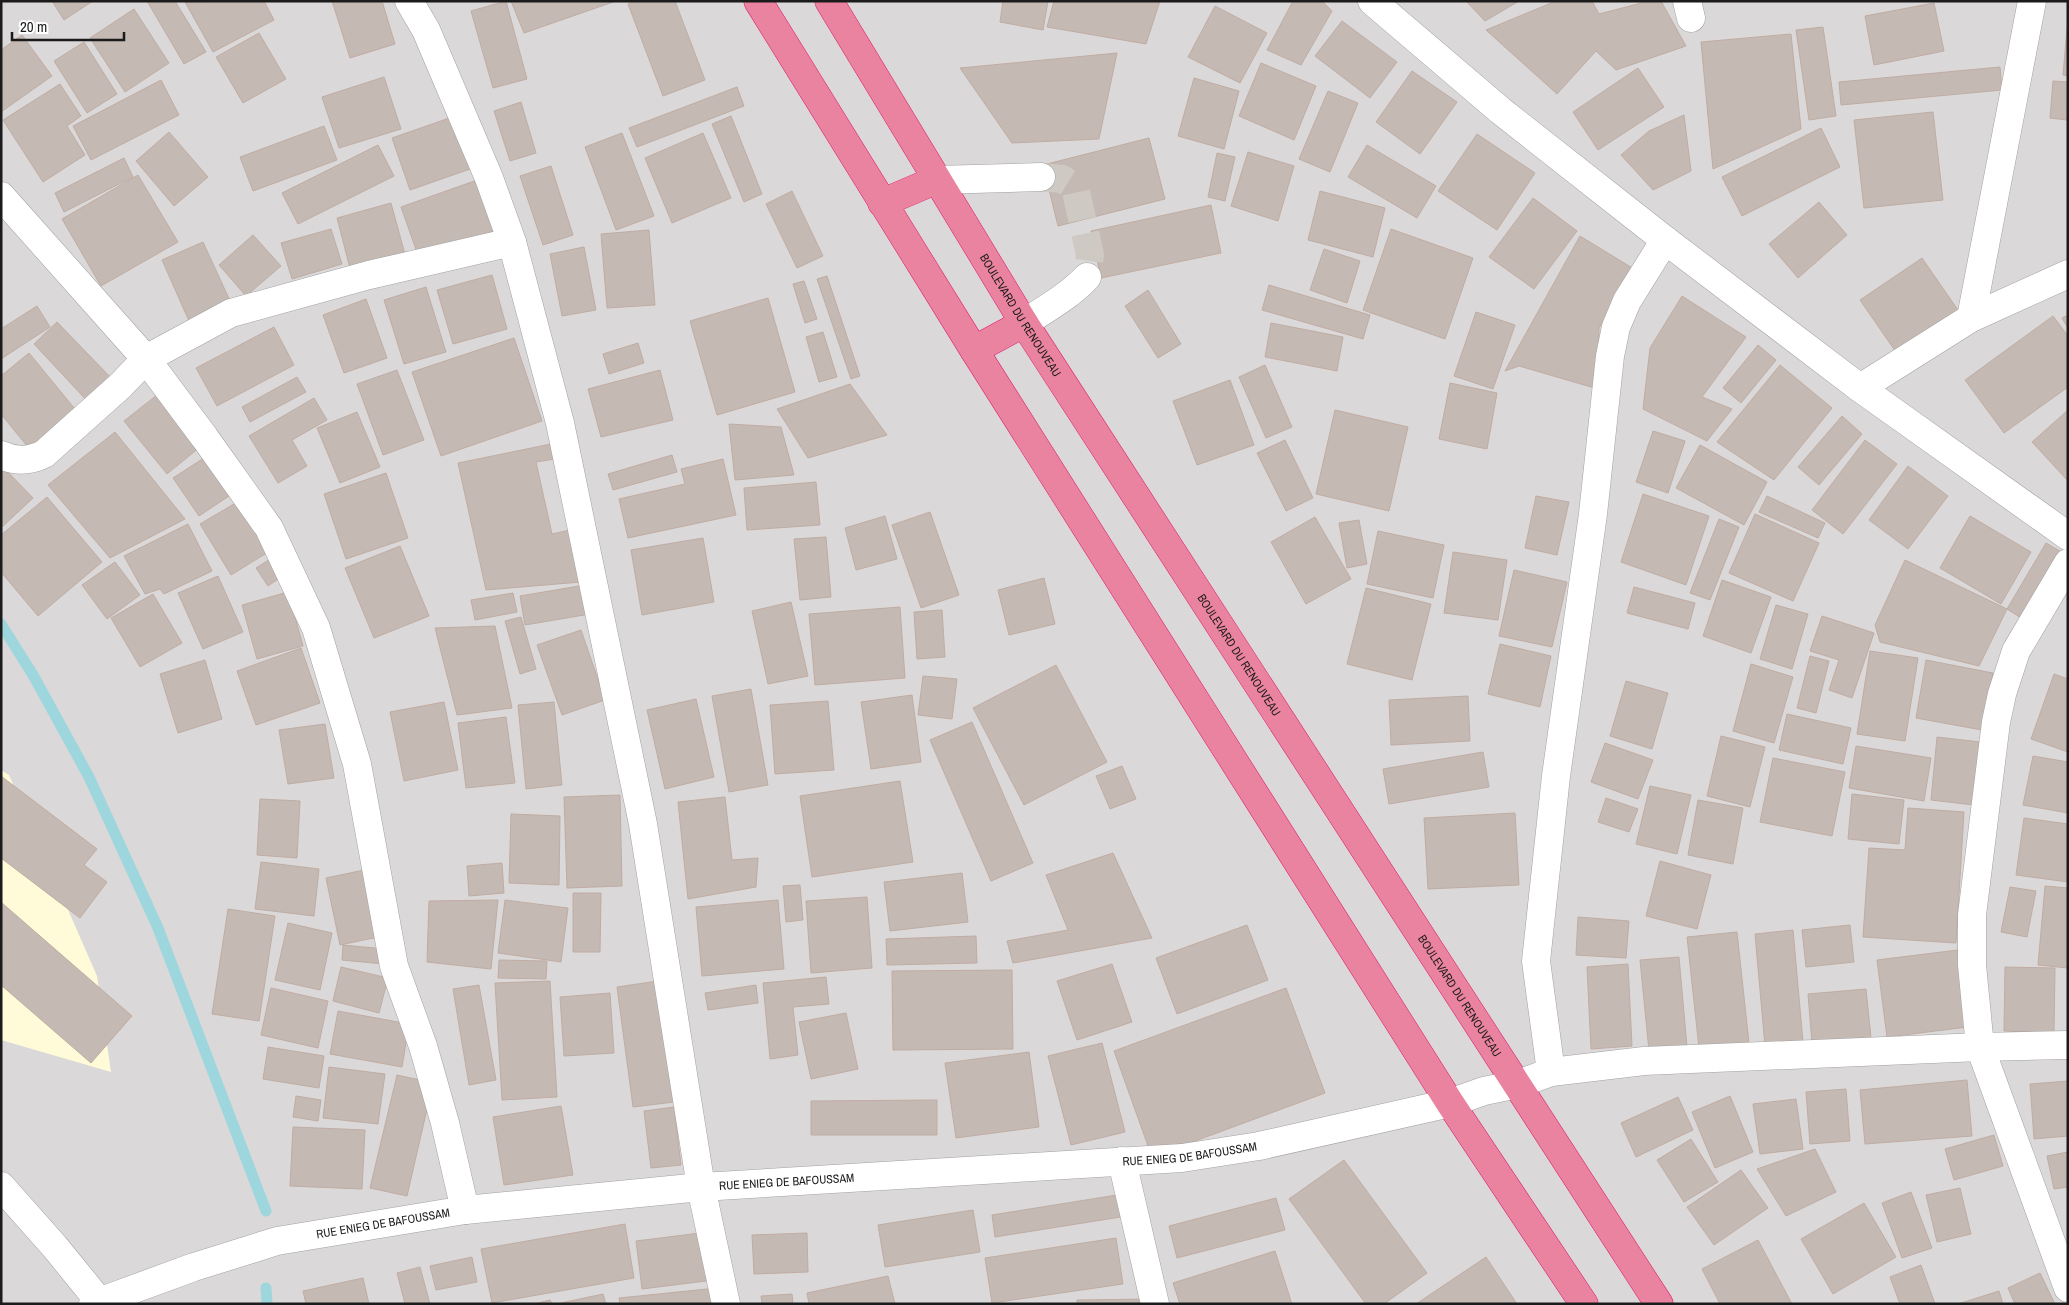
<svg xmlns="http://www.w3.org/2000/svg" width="2069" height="1305" font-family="'Archivo Narrow',sans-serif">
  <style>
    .residential { fill: #dad8d8 }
    .education { fill: #fffbd8 }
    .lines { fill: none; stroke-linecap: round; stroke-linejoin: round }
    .stream { stroke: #9ed6de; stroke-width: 11 }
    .building { fill: #c5b9b4; stroke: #c0aca2 }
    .minor-tunnel { stroke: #cec9c2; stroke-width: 28; stroke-dasharray: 28 14; stroke-linecap: butt }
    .minor-casing { stroke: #a2a2a2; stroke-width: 29 }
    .highway-casing { stroke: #de1b71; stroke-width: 29 }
    .minor { stroke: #fff; stroke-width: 28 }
    .highway { stroke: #ea83a0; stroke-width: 28 }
    .labels { text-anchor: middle; stroke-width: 4.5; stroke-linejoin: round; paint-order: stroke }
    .street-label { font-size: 12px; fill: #1b1b1b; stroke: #fff }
  </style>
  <rect width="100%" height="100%" fill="#eee8e0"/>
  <!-- residential -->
  <path class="residential" d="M1,1H2068V1304H1Z"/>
  <!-- education -->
  <path class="education" d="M1,770L9,775L97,976L111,1072L1,1040Z"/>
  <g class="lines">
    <!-- stream -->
    <path class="stream" d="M1,624L33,675L89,777L158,928L266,1211
      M266,1288L267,1304"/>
  </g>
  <!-- building -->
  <path class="building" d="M52,1H93L64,20Z
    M147,1H175L206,52L184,64Z
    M264,1L274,20L213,52L185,2Z
    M332,1H382L395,44L350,58Z
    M506,1L527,79L493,88L471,11Z
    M511,1H616L524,33Z
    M635,1H675L705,80L663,96L628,4Z
    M1003,1H1048L1043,30L1000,22Z
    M1054,1H1160L1146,44L1047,27Z
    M1293,1H1322L1332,11L1301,65L1267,50Z
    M1466,1H1519L1485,21Z
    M1556,1H1592L1599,14L1649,1H1661L1686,46L1616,70L1596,51L1557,94L1486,30Z
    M1934,3L1944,51L1874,65L1865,16Z
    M1215,6L1267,33L1240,83L1188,57Z
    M134,9L169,63L125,92L90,38Z
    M2068,18V76L2063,75Z
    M1342,21L1397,62L1370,98L1315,56Z
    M1823,27L1836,116L1809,120L1796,30Z
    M259,33L286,79L243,103L216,57Z
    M1791,34L1801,129L1713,169L1701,42Z
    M22,35L52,76L1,112V50Z
    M84,42L117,94L87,113L54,61Z
    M1117,53L1099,139L1012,143L960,68Z
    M1261,63L1316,86L1294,140L1239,116Z
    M2000,67L2002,90L1841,105L1839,82Z
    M1638,68L1664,107L1598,150L1573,112Z
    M1412,71L1457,102L1420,154L1376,122Z
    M384,77L401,129L339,148L322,97Z
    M1194,78L1239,91L1224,149L1178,136Z
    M161,80L179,115L91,160L73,126Z
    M2053,81L2068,82L2067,120L2050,118Z
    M60,84L81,116L67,126L85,155L43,182L3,120Z
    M737,87L744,106L637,147L629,128Z
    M1328,91L1358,103L1330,172L1299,159Z
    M521,102L536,153L510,161L494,111Z
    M1933,112L1943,200L1864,208L1854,120Z
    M1684,115L1691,171L1653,190L1621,155L1649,131Z
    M455,116L473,168L410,190L392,138Z
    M731,116L762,194L744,202L712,124Z
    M324,126L337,160L253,191L240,157Z
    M1821,128L1840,167L1742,216L1722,177Z
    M169,132L208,177L174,206L136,161Z
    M622,133L654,216L616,230L585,147Z
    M703,133L731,198L672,223L645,158Z
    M1477,134L1535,173L1497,230L1438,191Z
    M1149,138L1165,199L1058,226L1043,165Z
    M378,145L394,176L298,224L282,193Z
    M1367,145L1436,186L1417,218L1348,177Z
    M1248,152L1294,166L1278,221L1231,206Z
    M1217,153L1235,157L1225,201L1208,197Z
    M124,158L133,177L64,212L55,193Z
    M551,166L573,235L543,245L520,176Z
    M138,175L178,242L101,286L62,219Z
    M480,179L499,229L419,258L401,207Z
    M792,191L823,256L797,268L766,204Z
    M1320,191L1385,208L1373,257L1308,240Z
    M1533,198L1577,231L1534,289L1489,257Z
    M1819,202L1847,235L1798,278L1769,244Z
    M391,203L406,258L351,272L337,218Z
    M1211,205L1221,253L1101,278L1091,231Z
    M331,229L342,264L292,279L281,243Z
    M1391,229L1473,258L1445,339L1363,310Z
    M649,230L655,305L607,308L601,234Z
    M253,235L281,266L246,296L219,265Z
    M1580,236L1634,269L1599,328L1598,389L1519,366L1505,371Z
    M203,242L231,303L189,321L162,260Z
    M584,247L596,310L562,316L550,254Z
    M1324,249L1360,261L1347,303L1310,290Z
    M1922,258L1960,313L1898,355L1860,300Z
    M492,275L507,329L453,344L437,290Z
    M827,276L860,376L851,379L817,279Z
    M804,281L817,319L805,323L793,284Z
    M1269,285L1370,315L1363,339L1262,310Z
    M426,287L446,352L404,364L384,300Z
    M1148,290L1181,344L1158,358L1125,306Z
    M1682,296L1746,337L1702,397L1732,409L1707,441L1643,409L1650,348Z
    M768,298L795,392L717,415L690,321Z
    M366,299L387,358L344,373L323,315Z
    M37,306L50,327L1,359V329Z
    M1476,312L1515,325L1493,389L1454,376Z
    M2068,315V328L2062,318Z
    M2053,316L2068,336V387L2004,433L1965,380Z
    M57,322L115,382L91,405L34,344Z
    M1271,323L1343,337L1337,371L1265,357Z
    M274,327L294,365L217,406L196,368Z
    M823,332L837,377L819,382L806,337Z
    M514,338L542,421L441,456L412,372Z
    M638,343L644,363L609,374L603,354Z
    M1758,345L1776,360L1741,403L1723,388Z
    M29,353L79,414L32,452L1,414V376Z
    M1265,365L1292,427L1266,438L1239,377Z
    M1780,365L1832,408L1774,480L1717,442Z
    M397,370L424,440L383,455L357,384Z
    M660,370L673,420L601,437L588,389Z
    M297,377L306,392L250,422L242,407Z
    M1230,380L1254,445L1197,465L1173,401Z
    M1450,383L1497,393L1487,449L1439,439Z
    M850,384L887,435L808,458L777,409Z
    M157,395L200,447L167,474L124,421Z
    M314,398L327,420L292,440L307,466L278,483L249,436Z
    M1335,410L1408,427L1389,511L1316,494Z
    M2068,410V481L2032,442Z
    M357,412L380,467L340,483L317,428Z
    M1842,416L1862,434L1819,485L1798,467Z
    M729,424L781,427L794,475L735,480Z
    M1653,431L1685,441L1668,493L1636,482Z
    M115,432L185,519L110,558L48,485Z
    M1285,440L1313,498L1286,511L1257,453Z
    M1865,440L1897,464L1843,534L1812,510Z
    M551,444L555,459L536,462L552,534L570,530L581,582L486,590L458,463Z
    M1700,445L1767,482L1744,525L1676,488Z
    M672,455L677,472L613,490L608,474Z
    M207,456L232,494L199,516L173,478Z
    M723,459L736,515L628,538L619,499L685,484L681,469Z
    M1,465L33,498L1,528Z
    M1908,466L1948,496L1908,549L1869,520Z
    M386,473L408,538L346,559L324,494Z
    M816,482L820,525L747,530L744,488Z
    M1643,494L1709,516L1686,585L1621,562Z
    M1536,496L1569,502L1557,555L1525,548Z
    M1767,496L1825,523L1818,538L1759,512Z
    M47,497L102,562L38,616L1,572V535Z
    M239,501L270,551L231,575L200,524Z
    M930,512L959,595L921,608L892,525Z
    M1755,514L1819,543L1793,601L1729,573Z
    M885,516L897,559L856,570L845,528Z
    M1970,516L2031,552L2001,604L1940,568Z
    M1315,517L1351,579L1306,604L1271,542Z
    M1719,519L1739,527L1710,600L1690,593Z
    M1359,520L1367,564L1347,568L1339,523Z
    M188,524L212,571L164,594L160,589L145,594L124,556Z
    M1378,531L1444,545L1433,598L1367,584Z
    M826,537L831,597L800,600L794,539Z
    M703,538L714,602L642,615L631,550Z
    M2046,543L2065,554L2026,621L2007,609Z
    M400,546L429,616L374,638L345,568Z
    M1453,552L1507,560L1498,620L1444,613Z
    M275,556L287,573L268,586L256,568Z
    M1905,560L2007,609L1979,666L1880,642L1875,625Z
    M115,562L140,595L107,619L82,585Z
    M1514,570L1567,582L1552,647L1499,636Z
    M218,576L243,632L203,649L178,593Z
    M1044,578L1055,624L1009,635L998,590Z
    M1722,580L1771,597L1751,653L1703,636Z
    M591,584L596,613L525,625L520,596Z
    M1634,587L1695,603L1688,629L1627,613Z
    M1366,588L1431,604L1412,680L1347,664Z
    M288,592L303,646L257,659L242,605Z
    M513,593L517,612L475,620L471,600Z
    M153,594L182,643L140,667L111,618Z
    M791,602L808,676L768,684L752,611Z
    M1776,605L1808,614L1792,669L1760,659Z
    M900,607L905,678L815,685L809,614Z
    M942,610L945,657L917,659L914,612Z
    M1822,616L1874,633L1852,698L1829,690L1839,660L1810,651Z
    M521,617L536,669L520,674L505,621Z
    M495,626L512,708L457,715L435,628Z
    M581,630L605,700L562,715L537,645Z
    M1500,644L1551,656L1540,707L1488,694Z
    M301,648L320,703L256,725L237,671Z
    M1870,651L1918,658L1905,741L1857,734Z
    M1810,656L1829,661L1816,713L1797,708Z
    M205,660L222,719L178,733L160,674Z
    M1926,660L1993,673L1982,730L1916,718Z
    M1751,664L1793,677L1774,743L1733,731Z
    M1056,665L1107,762L1024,805L973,708Z
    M2054,674L2068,679V752L2031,739Z
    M923,676L957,679L952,719L918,715Z
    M1626,681L1668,693L1652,749L1610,736Z
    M751,689L768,785L729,792L712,696Z
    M912,695L921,762L871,769L861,702Z
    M1468,696L1470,741L1391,745L1389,700Z
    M696,699L714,777L665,789L647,710Z
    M828,701L834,770L775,774L770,705Z
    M444,702L458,770L404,781L390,712Z
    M554,702L562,785L526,789L518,705Z
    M1787,714L1851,728L1843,764L1779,750Z
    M506,717L515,783L466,788L458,723Z
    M972,722L1033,863L991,881L930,740Z
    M325,724L334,778L288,784L279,730Z
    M1721,736L1765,747L1750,807L1707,796Z
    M1937,737L1989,743L1983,806L1931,800Z
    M1605,743L1653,760L1638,799L1591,782Z
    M1856,746L1931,758L1924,801L1849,788Z
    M1483,752L1489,787L1389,804L1383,769Z
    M2033,756L2068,762V813L2023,805Z
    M1773,758L1845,772L1832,836L1760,822Z
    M1122,766L1136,799L1110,809L1096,776Z
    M1,776L97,849L84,865L107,882L80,918L1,858Z
    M900,781L913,862L812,877L800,796Z
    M1650,786L1691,795L1677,854L1636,844Z
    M1852,794L1904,800L1899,844L1848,839Z
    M620,795L622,886L567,888L564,797Z
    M725,797L732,860L758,858L756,887L688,899L678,802Z
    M1606,798L1638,809L1629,832L1598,822Z
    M260,799L300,801L297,858L257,855Z
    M1698,800L1743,808L1733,864L1688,855Z
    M1908,808L1964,812L1956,943L1863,937L1869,848L1905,850Z
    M1515,813L1519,885L1428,889L1424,818Z
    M511,814L560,816L559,885L509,883Z
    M2024,818L2068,824V882L2016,875Z
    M1113,853L1152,938L1013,963L1007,941L1068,930L1046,875Z
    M1660,861L1711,875L1697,929L1646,916Z
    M261,862L319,869L314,916L255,909Z
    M502,863L504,893L469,896L467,866Z
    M364,870L378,937L340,945L326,878Z
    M962,873L968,922L890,931L884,882Z
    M800,885L803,920L786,922L783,886Z
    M2045,886L2068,888V968L2038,965Z
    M2010,887L2036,891L2027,937L2001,932Z
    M573,893H601L600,952H573Z
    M867,897L872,968L811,973L806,901Z
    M498,900L491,969L427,962L429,901Z
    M505,900L568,908L561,962L498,953Z
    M778,900L784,969L702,976L696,907Z
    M2,903L132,1016L91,1063L1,985Z
    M228,909L275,916L259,1021L212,1014Z
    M1578,917L1629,921L1626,958L1576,955Z
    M288,923L332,933L320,990L275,980Z
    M1247,925L1268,980L1177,1014L1156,958Z
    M1850,925L1854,962L1806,967L1802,930Z
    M1793,930L1803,1042L1765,1046L1755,934Z
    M1737,932L1749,1043L1699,1048L1687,937Z
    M976,936L977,963L887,965L886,939Z
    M343,945L385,949L383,964L342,960Z
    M1958,950L1968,1027L1887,1037L1877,960Z
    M1679,957L1687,1047L1649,1051L1640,960Z
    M499,960L547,961L546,979L498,978Z
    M1112,964L1132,1022L1077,1040L1057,981Z
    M1628,964L1632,1046L1591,1049L1587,967Z
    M341,967L388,978L379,1013L333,1001Z
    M2005,967L2055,968L2054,1033L2004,1031Z
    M1012,970L1013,1049L893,1050L892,971Z
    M826,977L829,1004L793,1007L798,1055L770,1059L763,983Z
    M550,981L557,1097L502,1100L495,983Z
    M658,981L674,1102L633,1107L617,987Z
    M479,985L496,1080L469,1085L453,989Z
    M756,985L758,1003L708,1010L705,993Z
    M271,988L328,1001L318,1048L261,1035Z
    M1286,988L1325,1093L1152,1157L1114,1051Z
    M1866,989L1871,1038L1812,1043L1808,994Z
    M610,993L614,1053L564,1056L560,997Z
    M338,1011L409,1024L402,1067L330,1054Z
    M846,1013L858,1069L811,1079L799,1022Z
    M1102,1043L1125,1132L1071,1145L1048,1056Z
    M268,1047L324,1056L319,1088L263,1079Z
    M1029,1052L1039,1127L956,1138L945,1063Z
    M329,1067L385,1074L378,1124L323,1118Z
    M397,1075L433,1083L407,1196L370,1188Z
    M1967,1080L1972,1136L1865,1144L1860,1090Z
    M2068,1081V1136L2034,1139L2030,1084Z
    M1846,1089L1850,1141L1810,1144L1806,1092Z
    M296,1096L321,1100L318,1121L293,1117Z
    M1730,1096L1753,1152L1715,1168L1692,1112Z
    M1678,1097L1693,1130L1636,1157L1621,1123Z
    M1796,1099L1803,1149L1760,1154L1753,1104Z
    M937,1100V1135H811V1101Z
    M561,1106L573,1175L504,1185L493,1117Z
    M674,1107L681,1165L651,1168L644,1111Z
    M293,1127L365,1130L362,1189L290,1186Z
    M1994,1135L2003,1166L1954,1180L1945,1149Z
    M1691,1139L1718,1182L1684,1202L1657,1160Z
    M1815,1149L1836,1192L1786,1216L1757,1169Z
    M2068,1152V1187L2054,1189L2047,1156Z
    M1344,1160L1427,1273L1384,1304H1366L1289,1199Z
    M1741,1170L1768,1208L1714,1245L1687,1207Z
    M1960,1188L1971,1234L1937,1242L1926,1195Z
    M1911,1192L1932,1248L1902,1258L1882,1203Z
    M1123,1194L1127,1216L995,1237L992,1215Z
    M1276,1198L1285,1230L1177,1258L1169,1226Z
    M1864,1203L1896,1257L1833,1294L1801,1239Z
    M973,1210L980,1252L885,1267L878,1225Z
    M625,1224L634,1278L492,1303L481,1249Z
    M708,1232L714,1280L642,1289L636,1241Z
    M807,1233L808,1272L754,1274L752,1235Z
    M1116,1238L1123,1284L992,1303L985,1258Z
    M1758,1240L1792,1304H1720L1702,1269Z
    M1275,1251L1292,1304H1180L1173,1283Z
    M472,1257L477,1282L436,1290L430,1266Z
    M1486,1257L1517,1304H1416Z
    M1921,1265L1935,1304H1900L1890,1277Z
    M420,1267L430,1304H405L397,1273Z
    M2040,1273L2055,1304H2015L2008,1288Z
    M888,1276L895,1304H809L807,1293Z
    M363,1278L369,1304H306L303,1291Z
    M717,1288L719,1304H620L619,1298Z
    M1999,1291L2003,1304H1958Z
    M603,1294L606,1304L561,1303Z
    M792,1294L793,1304H762L761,1296Z
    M1147,1299V1304H1077V1300Z
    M550,1300L552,1304H534Z"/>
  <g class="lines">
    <!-- minor-tunnel -->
    <path class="minor-tunnel" d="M1041,177L1062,179L1075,187L1090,255L1087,277"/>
    <defs>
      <g id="minor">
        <path d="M409,1L426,30L489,178L512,242L560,423L643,824L701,1187L726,1304"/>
        <path d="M1372,1L1501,111L1665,240L1860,388L2068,536"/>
        <path d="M1687,1L1691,18"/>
        <path d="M936,180L1041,177"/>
        <path d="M1,196L146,359L205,438L269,528L316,628L357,764L394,966L423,1046L445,1123L465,1210"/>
        <path d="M1971,318L2032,1"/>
        <path d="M1024,323C1046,309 1069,296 1087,277"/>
        <path d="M1860,388L1971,318L2068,274"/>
        <path d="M1,455C16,462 30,461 44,454L120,386L146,359L231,313L369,275L512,242"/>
        <path d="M2068,563L2016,651L2002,694L1996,722L1972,915V965L1980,1047L2068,1288"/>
        <path d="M1551,1072L1536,961L1556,776L1593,514L1610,356L1616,327L1627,301L1665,240"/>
        <path d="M1122,1161L1155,1304"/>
        <path d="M1,1186L55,1247L99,1301"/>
        <path id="s1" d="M93,1304L194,1267L277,1241L465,1210L701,1187L1182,1158L1259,1146L1450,1103L1484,1091L1518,1084L1551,1072L1644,1061L1980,1047L2068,1045"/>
      </g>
      <g id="highway">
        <path d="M758,1L974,350L1450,1103L1584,1304"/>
        <path id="s2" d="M829,1L1024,323L1659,1304"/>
        <path d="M882,203L936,180"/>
        <path d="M974,350L1024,323"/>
      </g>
    </defs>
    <!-- minor casing -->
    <use href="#minor" class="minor-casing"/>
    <!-- highway casing -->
    <use href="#highway" class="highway-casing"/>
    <!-- minor -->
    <use href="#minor" class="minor"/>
    <!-- highway -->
    <use href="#highway" class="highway"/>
  </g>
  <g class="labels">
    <!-- street labels -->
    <g class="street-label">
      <text dy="4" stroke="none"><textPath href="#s2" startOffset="368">BOULEVARD DU RENOUVEAU</textPath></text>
      <text dy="4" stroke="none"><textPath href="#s2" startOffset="772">BOULEVARD DU RENOUVEAU</textPath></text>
      <text dy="4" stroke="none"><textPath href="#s2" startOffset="1178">BOULEVARD DU RENOUVEAU</textPath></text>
      <text dy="4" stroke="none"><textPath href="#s1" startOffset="1112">RUE ENIEG DE BAFOUSSAM</textPath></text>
      <text dy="4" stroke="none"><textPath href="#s1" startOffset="708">RUE ENIEG DE BAFOUSSAM</textPath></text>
      <text dy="4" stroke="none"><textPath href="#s1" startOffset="302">RUE ENIEG DE BAFOUSSAM</textPath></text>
    </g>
  </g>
  <!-- border -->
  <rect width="2069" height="1305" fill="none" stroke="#1b1b1b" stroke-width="5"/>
  <!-- scale -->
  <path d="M12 32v8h112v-8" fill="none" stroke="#1b1b1b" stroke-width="2.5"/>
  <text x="20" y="32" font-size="15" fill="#1b1b1b" stroke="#ffffff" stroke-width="4" paint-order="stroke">20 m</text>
</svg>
